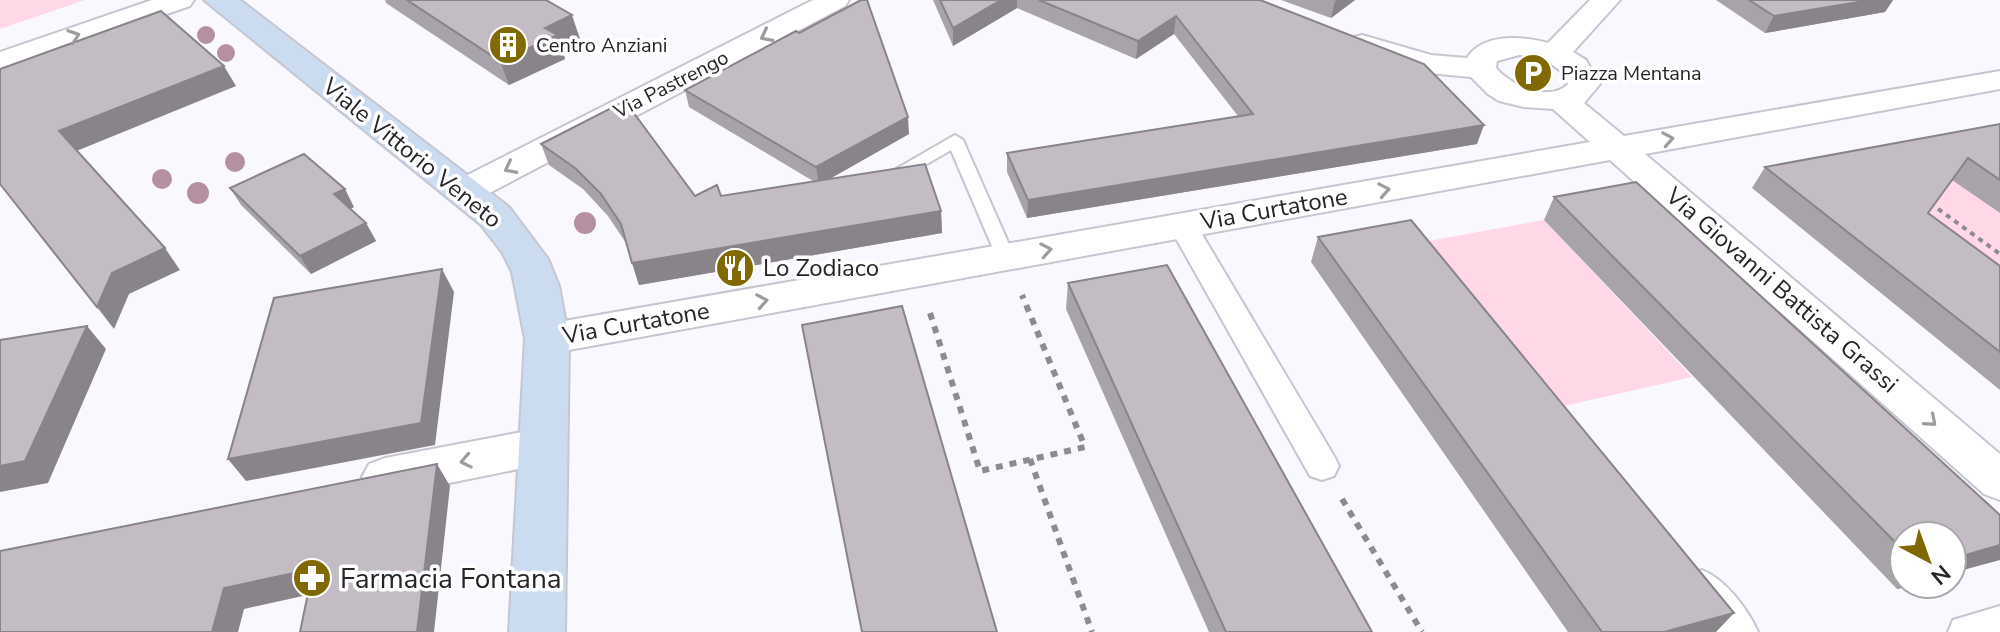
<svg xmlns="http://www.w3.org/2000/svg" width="2000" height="632" font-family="'Nunito Sans',sans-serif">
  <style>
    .green { fill: #ffd7e6 }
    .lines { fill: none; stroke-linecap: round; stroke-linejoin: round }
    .service-casing { stroke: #c6c6d0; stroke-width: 4 }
    .pedestrian-casing { stroke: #c6c6d0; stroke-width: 4 }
    .minor-casing { stroke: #c6c6d0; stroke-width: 4 }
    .secondary-casing { stroke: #c6c6d0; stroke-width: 4 }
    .path-far1 { stroke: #8b8b90; stroke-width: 4; stroke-dasharray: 5 5; stroke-linecap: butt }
    .path { stroke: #8b8b90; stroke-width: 6; stroke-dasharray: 7 7; stroke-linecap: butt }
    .service { fill: #fff; fill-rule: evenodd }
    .pedestrian { fill: #fff; fill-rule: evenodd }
    .minor { fill: #fff; fill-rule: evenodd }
    .secondary { fill: #cbdcf1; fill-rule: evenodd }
    .tree { fill: #b590a3 }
    .wall { fill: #a8a2a9 }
    .shaded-wall { fill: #888489 }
    .building { fill: #c3bcc4; stroke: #888489; stroke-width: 2 }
    .oneway { stroke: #9d9d9f }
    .labels { text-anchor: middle; stroke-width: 7; stroke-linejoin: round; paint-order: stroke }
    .far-poi-label { font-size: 20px; fill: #262629; stroke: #fff; text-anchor: start }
    .far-street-label { font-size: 20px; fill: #262629; stroke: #fff }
    .street-label { font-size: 24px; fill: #262629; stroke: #fff }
    .poi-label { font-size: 24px; fill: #262629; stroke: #fff; text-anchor: start }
    .near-poi-label { font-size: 28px; fill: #262629; stroke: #fff; text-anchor: start }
  </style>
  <rect width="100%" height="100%" fill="#f8f8fe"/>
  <!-- green -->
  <path class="green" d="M0,0H85L0,29Z
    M1918,156L2000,213V297L1829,173Z
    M1544,220L1692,377L1533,413L1402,246Z"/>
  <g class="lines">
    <defs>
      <path id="service" d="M955,135L963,140L1015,258L1013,262L1006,264L997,258L951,150L892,184L886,185L877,180Z"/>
      <path id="pedestrian" d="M1183,217L1193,220L1197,226L1334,456L1339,466L1334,476L1322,480L1310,476L1169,226L1173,220Z
        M1702,570C1725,579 1748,609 1758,632H1715L1683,587L1689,575Z
        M2000,606V632H1948L1953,620Z"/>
      <path id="minor" d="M152,0H194L190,6L0,71V52Z
        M813,0H849L845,6L478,199L465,202L452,199L447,191L452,183Z
        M1590,0H1620L1573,52L1586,60L1600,84L1584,103L1624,136L2000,71V89L1645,154L2000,454V500L1984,494L1610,160L547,354L533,349L527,339L533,329L547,324L1590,142L1553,109L1524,107L1499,101L1488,94L1471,77L1428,73L1351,50L1347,44L1351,38L1362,35L1431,55L1467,58C1483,33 1522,36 1548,43ZM1519,55C1539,58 1561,63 1568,84C1550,103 1510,85 1496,68L1497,61Z
        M543,428L559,433L565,446L559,459L543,464L385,496L369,490L362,477L369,464L385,458Z"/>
      <path id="secondary" d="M204,0H240L509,207L548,259L559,286L569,339L565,632H509L525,339L512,272L502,252L481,225Z"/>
    </defs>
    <!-- service casing -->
    <use href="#service" class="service-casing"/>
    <!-- pedestrian casing -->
    <use href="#pedestrian" class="pedestrian-casing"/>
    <!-- minor casing -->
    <use href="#minor" class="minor-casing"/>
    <!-- secondary casing -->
    <use href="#secondary" class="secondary-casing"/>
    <!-- path-far1 -->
    <path class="path-far1" d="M1930,203L2000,254"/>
    <!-- path -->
    <path class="path" d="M930,313L980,471L1085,447L1022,295
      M1030,459L1092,632
      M1342,499L1422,632"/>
    <!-- service -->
    <use href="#service" class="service"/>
    <!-- pedestrian -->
    <use href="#pedestrian" class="pedestrian"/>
    <!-- minor -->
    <use href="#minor" class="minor"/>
    <!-- secondary -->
    <use href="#secondary" class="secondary"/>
  </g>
  <!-- trees -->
  <g class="tree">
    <circle cx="206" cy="35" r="9"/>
    <circle cx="226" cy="53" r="9"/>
    <circle cx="235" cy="162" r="10"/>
    <circle cx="162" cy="179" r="10"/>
    <circle cx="198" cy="193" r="11"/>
    <circle cx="585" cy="223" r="11"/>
  </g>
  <!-- wall -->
  <path class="wall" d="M385,0H546L580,39L562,48L565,59L509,85L386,3Z
    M933,0H1260L1477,144L1027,218L1007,172V153L1238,116L1174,34L1136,59L1017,8L953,46Z
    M1281,0H1355L1331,18Z
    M1716,0H1893L1885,12L1765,33Z
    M685,90L909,134L829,179L941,211L942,233L639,285L626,243L608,216L583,189L549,165L541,144L695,196H721L813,181L689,107Z
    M2000,124V213L1952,180L1928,213L2000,266V390L1752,188L1765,167Z
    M230,188L354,207L350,209L366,223L376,241L311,274L241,205Z
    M1554,197L1904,536V584H1914L1897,589L1544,220Z
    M1318,237L1716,632H1568L1311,262Z
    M1068,283L1372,632H1209L1066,309Z"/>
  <!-- shaded-wall -->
  <path class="shaded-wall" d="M1001,0H1017V8L953,46V28Z
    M1337,0H1355L1331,18L1335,1Z
    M1871,0H1893L1885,12L1765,33L1774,16Z
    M572,15L580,39L562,48L565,59L509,85L500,61L545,28Z
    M1176,16L1174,34L1136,59L1138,41Z
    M224,66L236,86L74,152L59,131Z
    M908,117L909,134L819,185L816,167Z
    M1484,125L1477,144L1027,218L1028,200Z
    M345,189L354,207L344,212L334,194Z
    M941,211L942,233L768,263L639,285L632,263Z
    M366,223L376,241L311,274L300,256Z
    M165,248L180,270L129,294L114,329L97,307L112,273Z
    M442,269L454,292L435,445L246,481L228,459Z
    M87,326L106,349L48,483L0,492V466Z
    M437,464L450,486L434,632H417Z
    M2000,545V560L1952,573V559Z
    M313,569L330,590L244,609L238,632H212L224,588Z
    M1904,582V584H1914L1897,589Z
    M1734,613L1716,632H1664Z"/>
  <!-- building -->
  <path class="building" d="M407,0H546L572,15L545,28L558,35L500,61Z
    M861,0H867L908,117L816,167L685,90L796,31L799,33Z
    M940,0H1001L953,28Z
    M1039,0H1260L1424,64L1484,125L1028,200L1007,153L1253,114L1176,16L1138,41Z
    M1749,0H1871L1774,16Z
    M161,11L224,66L59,131L165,248L112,273L97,307L0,184V69Z
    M625,101L695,196L717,185L721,196L925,164L941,211L632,263L621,224L601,194L575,168L541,144Z
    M2000,124V180L1968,158L1928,213L2000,266V352L1765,167Z
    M304,154L345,189L334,194L366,223L300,256L230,188Z
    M1636,182L2000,515V545L1952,559V536H1904V551L1554,197Z
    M1411,220L1734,613L1664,632H1602L1318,237Z
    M1167,265L1372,632H1226L1068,283Z
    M442,269L421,423L228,459L274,298Z
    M902,306L997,632H862L802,325Z
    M87,326L25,461L0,466V340Z
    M437,464L417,632H300L313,569L224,588L212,632H0V551Z"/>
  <!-- one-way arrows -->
  <defs><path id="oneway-chevron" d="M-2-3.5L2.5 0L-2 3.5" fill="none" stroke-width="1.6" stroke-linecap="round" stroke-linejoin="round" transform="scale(2)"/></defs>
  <g class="oneway">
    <use href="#oneway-chevron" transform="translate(74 36) rotate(-19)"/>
    <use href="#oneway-chevron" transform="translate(766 36) rotate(153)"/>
    <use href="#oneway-chevron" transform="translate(1668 139) rotate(-10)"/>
    <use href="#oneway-chevron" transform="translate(510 168) rotate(153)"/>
    <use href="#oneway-chevron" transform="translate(1384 190) rotate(-10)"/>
    <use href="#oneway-chevron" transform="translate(1046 250) rotate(-10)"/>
    <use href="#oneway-chevron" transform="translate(762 301) rotate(-10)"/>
    <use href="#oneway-chevron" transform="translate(1931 421) rotate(41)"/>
    <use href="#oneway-chevron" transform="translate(466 461) rotate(169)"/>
  </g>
  <!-- icons -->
  <defs>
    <symbol id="building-disc" viewBox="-11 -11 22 22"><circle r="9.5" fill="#816901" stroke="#fff"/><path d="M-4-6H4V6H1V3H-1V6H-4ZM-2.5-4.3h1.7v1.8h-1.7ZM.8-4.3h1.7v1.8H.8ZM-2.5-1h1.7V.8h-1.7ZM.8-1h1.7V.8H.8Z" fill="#fff"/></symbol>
    <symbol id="parking-disc" viewBox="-11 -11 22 22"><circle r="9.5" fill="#816901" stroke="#fff"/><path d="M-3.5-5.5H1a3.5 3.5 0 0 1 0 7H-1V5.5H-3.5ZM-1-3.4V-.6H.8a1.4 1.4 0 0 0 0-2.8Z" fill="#fff"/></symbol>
    <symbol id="restaurant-disc" viewBox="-11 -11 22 22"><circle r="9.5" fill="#816901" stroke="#fff"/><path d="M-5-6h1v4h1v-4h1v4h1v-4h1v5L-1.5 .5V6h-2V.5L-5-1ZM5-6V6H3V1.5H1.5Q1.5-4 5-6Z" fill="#fff"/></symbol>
    <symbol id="pharmacy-disc" viewBox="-11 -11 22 22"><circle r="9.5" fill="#816901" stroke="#fff"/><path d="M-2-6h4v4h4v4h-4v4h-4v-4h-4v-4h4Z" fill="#fff"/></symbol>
  </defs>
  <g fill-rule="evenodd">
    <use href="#building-disc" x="486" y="23" width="44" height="44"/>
    <use href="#parking-disc" x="1511" y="51" width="44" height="44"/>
    <use href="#restaurant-disc" x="713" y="246" width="44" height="44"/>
    <use href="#pharmacy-disc" x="290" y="556" width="44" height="44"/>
  </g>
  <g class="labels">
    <!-- far-poi labels -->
    <g class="far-poi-label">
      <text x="536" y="52">Centro Anziani</text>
      <text x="1561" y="80">Piazza Mentana</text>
    </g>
    <!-- far-street labels -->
    <g class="far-street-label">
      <text transform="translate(671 84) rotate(-27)" y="7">Via Pastrengo</text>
    </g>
    <!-- street labels -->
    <g class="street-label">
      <text transform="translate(412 153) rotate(39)" y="8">Viale Vittorio Veneto</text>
      <text transform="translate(1274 209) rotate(-10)" y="8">Via Curtatone</text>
      <text transform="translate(1782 290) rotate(41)" y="8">Via Giovanni Battista Grassi</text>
      <text transform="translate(636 323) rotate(-10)" y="8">Via Curtatone</text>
    </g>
    <!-- poi labels -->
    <g class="poi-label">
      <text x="763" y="276">Lo Zodiaco</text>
    </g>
    <!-- near-poi labels -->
    <g class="near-poi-label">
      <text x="340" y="588">Farmacia Fontana</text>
    </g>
  </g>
  <!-- north arrow -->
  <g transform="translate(1928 560) rotate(139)"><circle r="38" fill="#ffffff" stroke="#a8a8a9" stroke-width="2"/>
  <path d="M0-6L14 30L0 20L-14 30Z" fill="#816901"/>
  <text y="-12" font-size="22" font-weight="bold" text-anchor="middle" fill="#262629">N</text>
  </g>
</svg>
